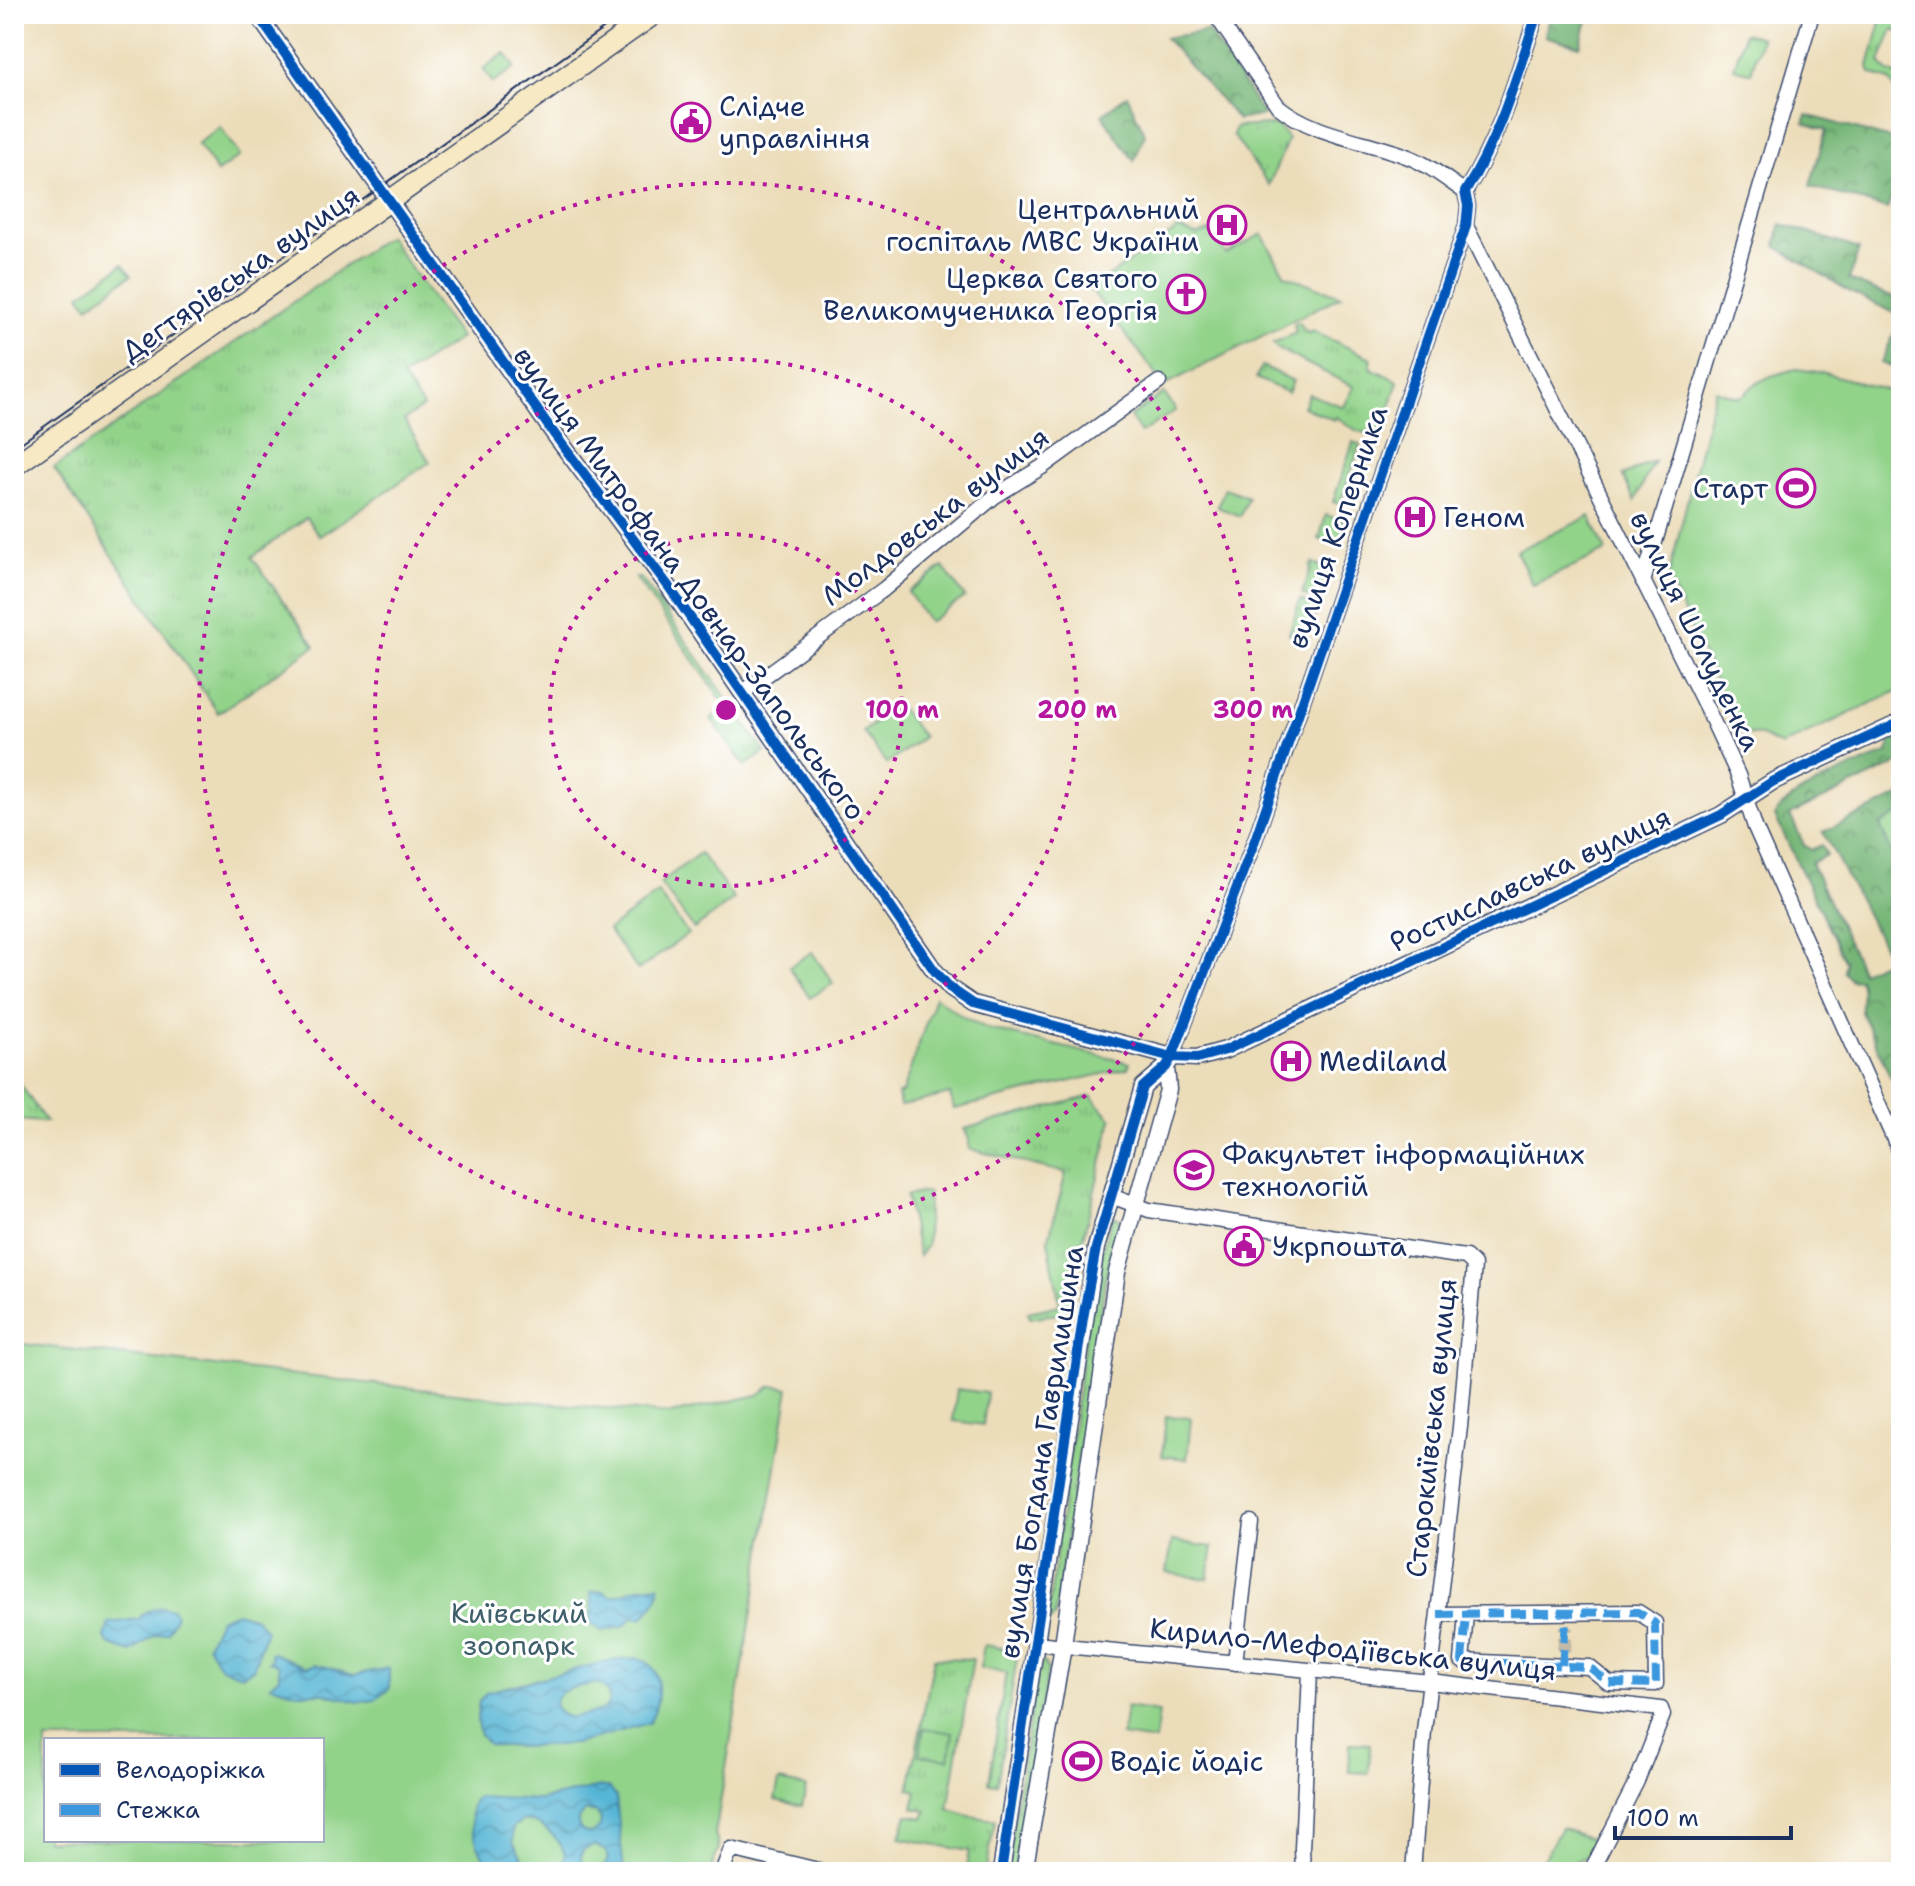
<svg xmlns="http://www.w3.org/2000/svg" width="1915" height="1886" font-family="'Shantell Sans',sans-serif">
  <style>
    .grass { fill: url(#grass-tufts); stroke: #568174; stroke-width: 2 }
    .forest { fill: url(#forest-crowns); stroke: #48726a; stroke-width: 2 }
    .park { fill: #92d38a; stroke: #568174; stroke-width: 2; fill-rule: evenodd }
    .water { fill: url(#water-waves); stroke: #38729a; stroke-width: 2; fill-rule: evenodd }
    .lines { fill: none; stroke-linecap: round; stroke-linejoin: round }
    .minor-tunnel { stroke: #c2baa8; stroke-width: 14; stroke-dasharray: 14 7; stroke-linecap: butt }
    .minor-casing { stroke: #3a496c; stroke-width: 17 }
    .tertiary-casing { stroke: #3a496c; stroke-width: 19 }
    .secondary-casing { stroke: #3a496c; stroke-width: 23 }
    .minor { stroke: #fff; stroke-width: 14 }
    .tertiary { stroke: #fff; stroke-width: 16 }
    .secondary { stroke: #f7e9c3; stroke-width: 20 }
    .tram { stroke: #1b2f5e; stroke-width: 2 }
    .quiet { stroke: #3a97de; stroke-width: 8; stroke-dasharray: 16 8; stroke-linecap: butt }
    .cycleway-casing { stroke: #fff; stroke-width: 15 }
    .cycleway { stroke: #0057b8; stroke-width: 10 }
    .ring { fill: none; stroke: #b5179e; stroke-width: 4; stroke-dasharray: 4 8 }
    .labels { text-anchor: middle; stroke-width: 6; stroke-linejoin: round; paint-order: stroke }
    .poi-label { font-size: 28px; fill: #1b2f5e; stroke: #fff; text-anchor: start }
    .street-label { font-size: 28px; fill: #1b2f5e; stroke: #fff }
    .park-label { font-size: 28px; fill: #3f606b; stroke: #fff }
    .centre { fill: #b5179e; stroke: #fff; stroke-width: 4 }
    .ring-label { font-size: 24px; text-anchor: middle; font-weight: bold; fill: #b5179e; stroke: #fff; stroke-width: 6; stroke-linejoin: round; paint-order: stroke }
  </style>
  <defs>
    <pattern id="grass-tufts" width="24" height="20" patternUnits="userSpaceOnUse" patternTransform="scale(2)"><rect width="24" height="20" fill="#92d38a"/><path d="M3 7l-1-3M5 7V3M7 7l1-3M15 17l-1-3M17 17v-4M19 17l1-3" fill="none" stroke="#7db57a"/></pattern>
    <pattern id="forest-crowns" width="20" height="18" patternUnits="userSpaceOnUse" patternTransform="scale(2)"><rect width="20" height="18" fill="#75b576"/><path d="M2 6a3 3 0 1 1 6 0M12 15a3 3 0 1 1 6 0" fill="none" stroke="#5f9464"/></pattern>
    <pattern id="water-waves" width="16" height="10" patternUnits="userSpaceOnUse" patternTransform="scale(2)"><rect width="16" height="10" fill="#56b6d5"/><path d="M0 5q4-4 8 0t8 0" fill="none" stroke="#4694b0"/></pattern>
  </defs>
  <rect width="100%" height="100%" fill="#fff"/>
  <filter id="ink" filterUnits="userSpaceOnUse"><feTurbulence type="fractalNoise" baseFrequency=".0125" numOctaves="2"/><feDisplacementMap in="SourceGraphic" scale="16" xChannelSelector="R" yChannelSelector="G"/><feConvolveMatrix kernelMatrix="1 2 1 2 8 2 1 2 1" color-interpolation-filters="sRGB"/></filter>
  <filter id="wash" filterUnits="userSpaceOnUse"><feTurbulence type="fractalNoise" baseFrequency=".006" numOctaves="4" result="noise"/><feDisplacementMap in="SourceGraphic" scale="32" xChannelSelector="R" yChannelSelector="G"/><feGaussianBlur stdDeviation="1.8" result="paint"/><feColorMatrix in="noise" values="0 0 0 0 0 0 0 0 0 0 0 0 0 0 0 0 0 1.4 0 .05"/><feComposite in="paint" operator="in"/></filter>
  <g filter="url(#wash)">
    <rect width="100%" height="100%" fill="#ecddba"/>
    <!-- grass -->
    <path class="grass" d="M1883,14H1901V32L1893,29L1880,62L1888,72L1901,77V93L1896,91L1889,80L1871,73L1869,66Z
      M1270,125L1279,127L1288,139L1269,185L1233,135L1236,127Z
      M388,236L460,338L402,377L423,407L404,420L430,462L320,536L306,518L252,557L315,646L218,713L54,468Z
      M1299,322L1307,333L1312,331L1371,358V368L1398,381L1380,438L1356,430L1336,417L1334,420L1303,407L1309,394L1344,407L1354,387L1278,349L1273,343L1296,333L1294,325Z
      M1262,366L1293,381L1288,393L1256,378Z
      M1353,442L1360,445L1340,504L1333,502Z
      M1654,461L1635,501L1623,476Z
      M1326,515L1346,522L1338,545L1319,539Z
      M1312,563L1330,570L1320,600L1302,594Z
      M636,578H641L765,752L745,766L711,719L726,706Z
      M1300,600L1318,606L1307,640L1289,634Z
      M14,1075L46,1122L14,1120Z
      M1091,1096L1112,1119L1082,1242L1070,1312L1030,1318L1028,1312L1060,1305L1048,1241L1066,1173L969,1149V1139L964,1129Z
      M924,1192L928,1193L927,1245L919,1256L906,1196Z
      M1113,1216L1119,1218V1223L1106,1275L1055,1616L1049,1622L1047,1621L1093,1277Z
      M984,1645L1018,1651L997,1784L989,1783L1006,1673L980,1668Z
      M934,1658L973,1659L948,1809L969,1816L995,1820L986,1872H965L969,1851L900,1838L907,1815L924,1818L926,1811L913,1808L917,1791L909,1789Z
      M1044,1662L1048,1669L1015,1872H1006L1038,1663Z"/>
    <!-- forest -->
    <path class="forest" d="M1551,14H1577L1588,17L1580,46L1545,36Z
      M1208,31L1264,115L1238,120L1165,38Z
      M1127,95L1145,134L1134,161L1102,115Z
      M1807,115L1901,142V167L1888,209L1810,186L1826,130L1804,123Z
      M1781,224L1859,249L1849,280L1901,301V316L1852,293L1776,246Z
      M1901,318V368L1881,363Z
      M1901,733V766L1899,763L1790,815L1804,845L1811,850L1822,845L1827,855L1811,863L1862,972L1883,962H1890L1897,979H1901V1100L1861,1012C1860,1001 1864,988 1859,979L1851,980L1844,972L1845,962L1775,816C1784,792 1862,764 1887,753L1890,742Z
      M1901,795V813L1880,825L1901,873V973L1898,974L1823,832Z"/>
    <!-- park -->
    <path class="park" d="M1744,33L1761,38L1751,73L1734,68Z
      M505,53L515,67L493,83L483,69Z
      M220,127L240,156L217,172L197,144Z
      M1178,229L1197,235L1209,231L1226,254L1262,234L1285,275L1341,296L1165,385L1090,289Z
      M123,264L131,275L88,306L80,295Z
      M1796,369L1825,373L1901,394V689L1781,746L1759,735L1739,733L1668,578L1715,390L1737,397L1743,396L1755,384L1771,376Z
      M1164,393L1176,410L1141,433L1130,417Z
      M1225,488L1248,497L1240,516L1217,507Z
      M1590,516L1606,551L1533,585L1516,551Z
      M943,567L965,597L929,622L908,592Z
      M898,705L923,737L887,764L863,732Z
      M1901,813V865L1898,867L1880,825Z
      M700,853L734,899L694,929L660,883Z
      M658,893L688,934L638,970L608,930Z
      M812,952L833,983L810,998L789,967Z
      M935,997L963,1017L988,1029L1130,1063L1128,1068L954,1109L950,1094L900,1106L898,1094L902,1093Z
      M14,1343L525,1401L671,1414L758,1395L771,1386L789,1388L715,1834L719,1848L710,1872H14ZM46,1740H322V1840H46Z
      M957,1389L987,1393L983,1425L953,1421Z
      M1166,1416L1191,1418L1187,1459L1162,1456Z
      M1172,1541L1213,1547L1208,1579L1167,1573Z
      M1126,1707L1159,1712L1155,1741L1122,1736Z
      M924,1728L953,1733L949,1759L919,1755Z
      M1350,1743L1370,1744L1369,1773L1349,1772Z
      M779,1781L806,1787L802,1806L775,1800Z
      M1561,1828L1594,1840L1587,1856L1552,1872L1540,1865Z"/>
    <!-- water -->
    <path class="water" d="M659,1585C661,1599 651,1609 642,1618L633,1617L624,1626L602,1631L589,1621L592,1611L591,1592L603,1591L612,1597L640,1587Z
      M160,1607L172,1609L176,1615L167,1633C151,1632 144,1646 130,1652L108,1644L105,1637L109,1623L139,1619L145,1612Z
      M236,1612L254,1617L266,1630L253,1669L242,1675L221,1668L207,1645L219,1619Z
      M273,1653L306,1667L315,1665L327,1667L353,1675L389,1668V1689L375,1700L358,1702L324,1693H298L270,1685L279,1677V1666L273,1662H269L272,1658L270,1654Z
      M638,1658C666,1666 660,1703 649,1723L575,1744L522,1747L488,1745L479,1733L477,1719L479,1701L487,1692L608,1661ZM598,1683C604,1687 608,1690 609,1698C611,1714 585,1714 573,1717C560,1719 548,1703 561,1693C569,1686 587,1686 598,1683Z
      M600,1787H609L616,1797L624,1872H494C480,1856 461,1815 477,1797L540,1800ZM586,1811L597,1813L601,1819L600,1827L591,1834C582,1833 577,1828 578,1819ZM523,1820C541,1822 560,1837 565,1855L562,1863L547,1870L523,1859L513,1842V1827ZM595,1845L606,1851L608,1859L604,1867L592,1872C582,1868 578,1859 583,1850Z"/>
  </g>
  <g filter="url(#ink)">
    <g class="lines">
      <!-- minor-tunnel -->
      <path class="minor-tunnel" d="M1564,1651L1566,1627"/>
      <defs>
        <path id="minor" d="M1215,14L1278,106C1313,135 1364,140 1406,156C1428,164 1446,179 1465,192
          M1466,226L1711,717L1738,775L1755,827L1901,1155
          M1643,582L1812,14
          M742,693L884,589L995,496L1042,467L1159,382
          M1172,1057L1255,840L1466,226L1468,206L1465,192C1500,137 1517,75 1537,14
          M1111,1196L1149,1210L1458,1256L1466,1257L1474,1265L1460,1427L1424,1731L1413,1872
          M1438,1614L1638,1612L1655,1623L1656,1684L1609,1683L1589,1667L1462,1661L1466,1614
          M1035,1643L1430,1682L1661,1709L1663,1715L1637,1781L1593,1867V1872
          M1235,1663L1251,1522
          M722,1872L731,1849L826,1872
          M1303,1872L1302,1849L1310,1672"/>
        <path id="tertiary" d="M257,14L555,435L669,587L934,970L951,989L973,1004L1172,1057L1197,1058L1226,1050L1721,815L1772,782L1901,722
          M1001,1872L1096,1248L1143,1087L1166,1067L1172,1057
          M1024,1872L1061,1658L1117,1272L1168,1090L1166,1067"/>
        <path id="secondary" d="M14,466L654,14"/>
      </defs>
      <!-- minor casing -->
      <use href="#minor" class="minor-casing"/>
      <!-- tertiary casing -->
      <use href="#tertiary" class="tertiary-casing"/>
      <!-- secondary casing -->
      <use href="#secondary" class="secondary-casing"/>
      <!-- minor -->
      <use href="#minor" class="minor"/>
      <!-- tertiary -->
      <use href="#tertiary" class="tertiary"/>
      <!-- secondary -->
      <use href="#secondary" class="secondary"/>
      <!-- tram -->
      <path class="tram" d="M14,448L624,14"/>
      <!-- quiet -->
      <path class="quiet" d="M1438,1614L1638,1612L1655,1623L1656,1684L1609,1683L1589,1667L1462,1661L1466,1614
        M1562,1665L1567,1613"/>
      <defs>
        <path id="cycleway" d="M257,14L555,435L669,587L934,970L951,989L973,1004L1172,1057L1197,1058L1226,1050L1721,815L1772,782L1901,722
          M1001,1872L1083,1318L1096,1248L1143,1087L1166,1067L1172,1057L1255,840L1466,226L1468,206L1465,192C1500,137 1517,75 1537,14"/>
      </defs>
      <!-- cycleway casing -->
      <use href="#cycleway" class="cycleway-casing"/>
      <!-- cycleway -->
      <use href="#cycleway" class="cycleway"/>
    </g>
  </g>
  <!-- distance rings -->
  <g class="ring">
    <circle cx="726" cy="710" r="176"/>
    <circle cx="726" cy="710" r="351"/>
    <circle cx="726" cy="710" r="527"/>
  </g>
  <!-- icons -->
  <defs>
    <symbol id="civic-ring" viewBox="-11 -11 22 22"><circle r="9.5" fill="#fff" stroke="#b5179e" stroke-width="1.5"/><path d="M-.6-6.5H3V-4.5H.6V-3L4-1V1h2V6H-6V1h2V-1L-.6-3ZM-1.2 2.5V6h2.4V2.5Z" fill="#b5179e"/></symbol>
    <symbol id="hospital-ring" viewBox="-11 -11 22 22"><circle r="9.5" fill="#fff" stroke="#b5179e" stroke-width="1.5"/><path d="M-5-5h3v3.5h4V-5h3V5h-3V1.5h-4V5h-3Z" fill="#b5179e"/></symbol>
    <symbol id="church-ring" viewBox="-11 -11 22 22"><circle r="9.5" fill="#fff" stroke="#b5179e" stroke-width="1.5"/><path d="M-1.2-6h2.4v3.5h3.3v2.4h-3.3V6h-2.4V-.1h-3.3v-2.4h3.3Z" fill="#b5179e"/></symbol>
    <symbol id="stadium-ring" viewBox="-11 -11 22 22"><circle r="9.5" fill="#fff" stroke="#b5179e" stroke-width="1.5"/><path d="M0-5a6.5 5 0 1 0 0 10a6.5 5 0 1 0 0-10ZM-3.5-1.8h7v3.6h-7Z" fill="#b5179e"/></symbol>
    <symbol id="university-ring" viewBox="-11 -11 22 22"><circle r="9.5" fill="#fff" stroke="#b5179e" stroke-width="1.5"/><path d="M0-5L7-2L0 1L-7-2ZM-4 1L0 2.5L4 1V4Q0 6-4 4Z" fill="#b5179e"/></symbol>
  </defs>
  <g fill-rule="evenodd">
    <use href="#civic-ring" x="669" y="100" width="44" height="44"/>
    <use href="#hospital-ring" x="1205" y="203" width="44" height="44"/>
    <use href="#church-ring" x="1164" y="272" width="44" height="44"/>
    <use href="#stadium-ring" x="1774" y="466" width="44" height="44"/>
    <use href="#hospital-ring" x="1393" y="495" width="44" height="44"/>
    <use href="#hospital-ring" x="1269" y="1039" width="44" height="44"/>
    <use href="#university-ring" x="1172" y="1148" width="44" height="44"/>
    <use href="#civic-ring" x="1222" y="1224" width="44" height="44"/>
    <use href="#stadium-ring" x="1060" y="1739" width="44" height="44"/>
  </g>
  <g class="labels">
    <!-- poi labels -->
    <g class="poi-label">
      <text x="719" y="116">Слідче<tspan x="719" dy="32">управління</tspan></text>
      <text x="1199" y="219" text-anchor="end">Центральний<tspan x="1199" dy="32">госпіталь МВС України</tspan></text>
      <text x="1158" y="288" text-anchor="end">Церква Святого<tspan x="1158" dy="32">Великомученика Георгія</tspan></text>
      <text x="1768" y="498" text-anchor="end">Старт</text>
      <text x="1443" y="527">Геном</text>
      <text x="1319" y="1071">Mediland</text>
      <text x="1222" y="1164">Факультет інформаційних<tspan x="1222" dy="32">технологій</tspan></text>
      <text x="1272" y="1256">Укрпошта</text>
      <text x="1110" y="1771">Водіс йодіс</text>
    </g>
    <!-- street labels -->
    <g class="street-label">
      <text transform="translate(240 273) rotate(-35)" y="10">Дегтярівська вулиця</text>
      <text transform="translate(935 516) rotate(-37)" y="10">Молдовська вулиця</text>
      <text transform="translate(1337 527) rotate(-71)" y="10">вулиця Коперника</text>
      <text transform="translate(690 583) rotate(54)" y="10">вулиця Митрофана Довнар-Запольського</text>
      <text transform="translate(1696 631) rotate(64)" y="10">вулиця Шолуденка</text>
      <text transform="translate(1530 879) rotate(-25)" y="10">Ростиславська вулиця</text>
      <text transform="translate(1431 1428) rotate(-84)" y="10">Старокиївська вулиця</text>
      <text transform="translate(1041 1452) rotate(-81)" y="10">вулиця Богдана Гаврилишина</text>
      <text transform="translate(1353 1649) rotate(6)" y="10">Кирило-Мефодіївська вулиця</text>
    </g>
    <!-- park labels -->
    <g class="park-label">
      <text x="519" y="1623">Київський<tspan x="519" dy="32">зоопарк</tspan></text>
    </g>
  </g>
  <circle cx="726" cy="710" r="12" class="centre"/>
  <g class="ring-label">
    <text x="902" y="718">100 m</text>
    <text x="1077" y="718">200 m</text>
    <text x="1253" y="718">300 m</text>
  </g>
  <!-- margin -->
  <rect width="1915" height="1886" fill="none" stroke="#fff" stroke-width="48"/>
  <!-- legend -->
  <rect x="44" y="1738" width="280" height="104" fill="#ffffff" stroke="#a4acbf" stroke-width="2"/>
  <rect x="60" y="1764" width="40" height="12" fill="#0057b8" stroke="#a4acbf" stroke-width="2"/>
  <text x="116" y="1778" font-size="24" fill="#1b2f5e">Велодоріжка</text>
  <rect x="60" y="1804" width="40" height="12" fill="#3a97de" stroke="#a4acbf" stroke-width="2"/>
  <text x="116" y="1818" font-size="24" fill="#1b2f5e">Стежка</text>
  <!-- scale -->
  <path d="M1615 1826v12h176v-12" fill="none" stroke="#1b2f5e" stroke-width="4"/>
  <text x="1627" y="1826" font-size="24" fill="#1b2f5e" stroke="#ffffff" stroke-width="6" paint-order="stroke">100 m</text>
</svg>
